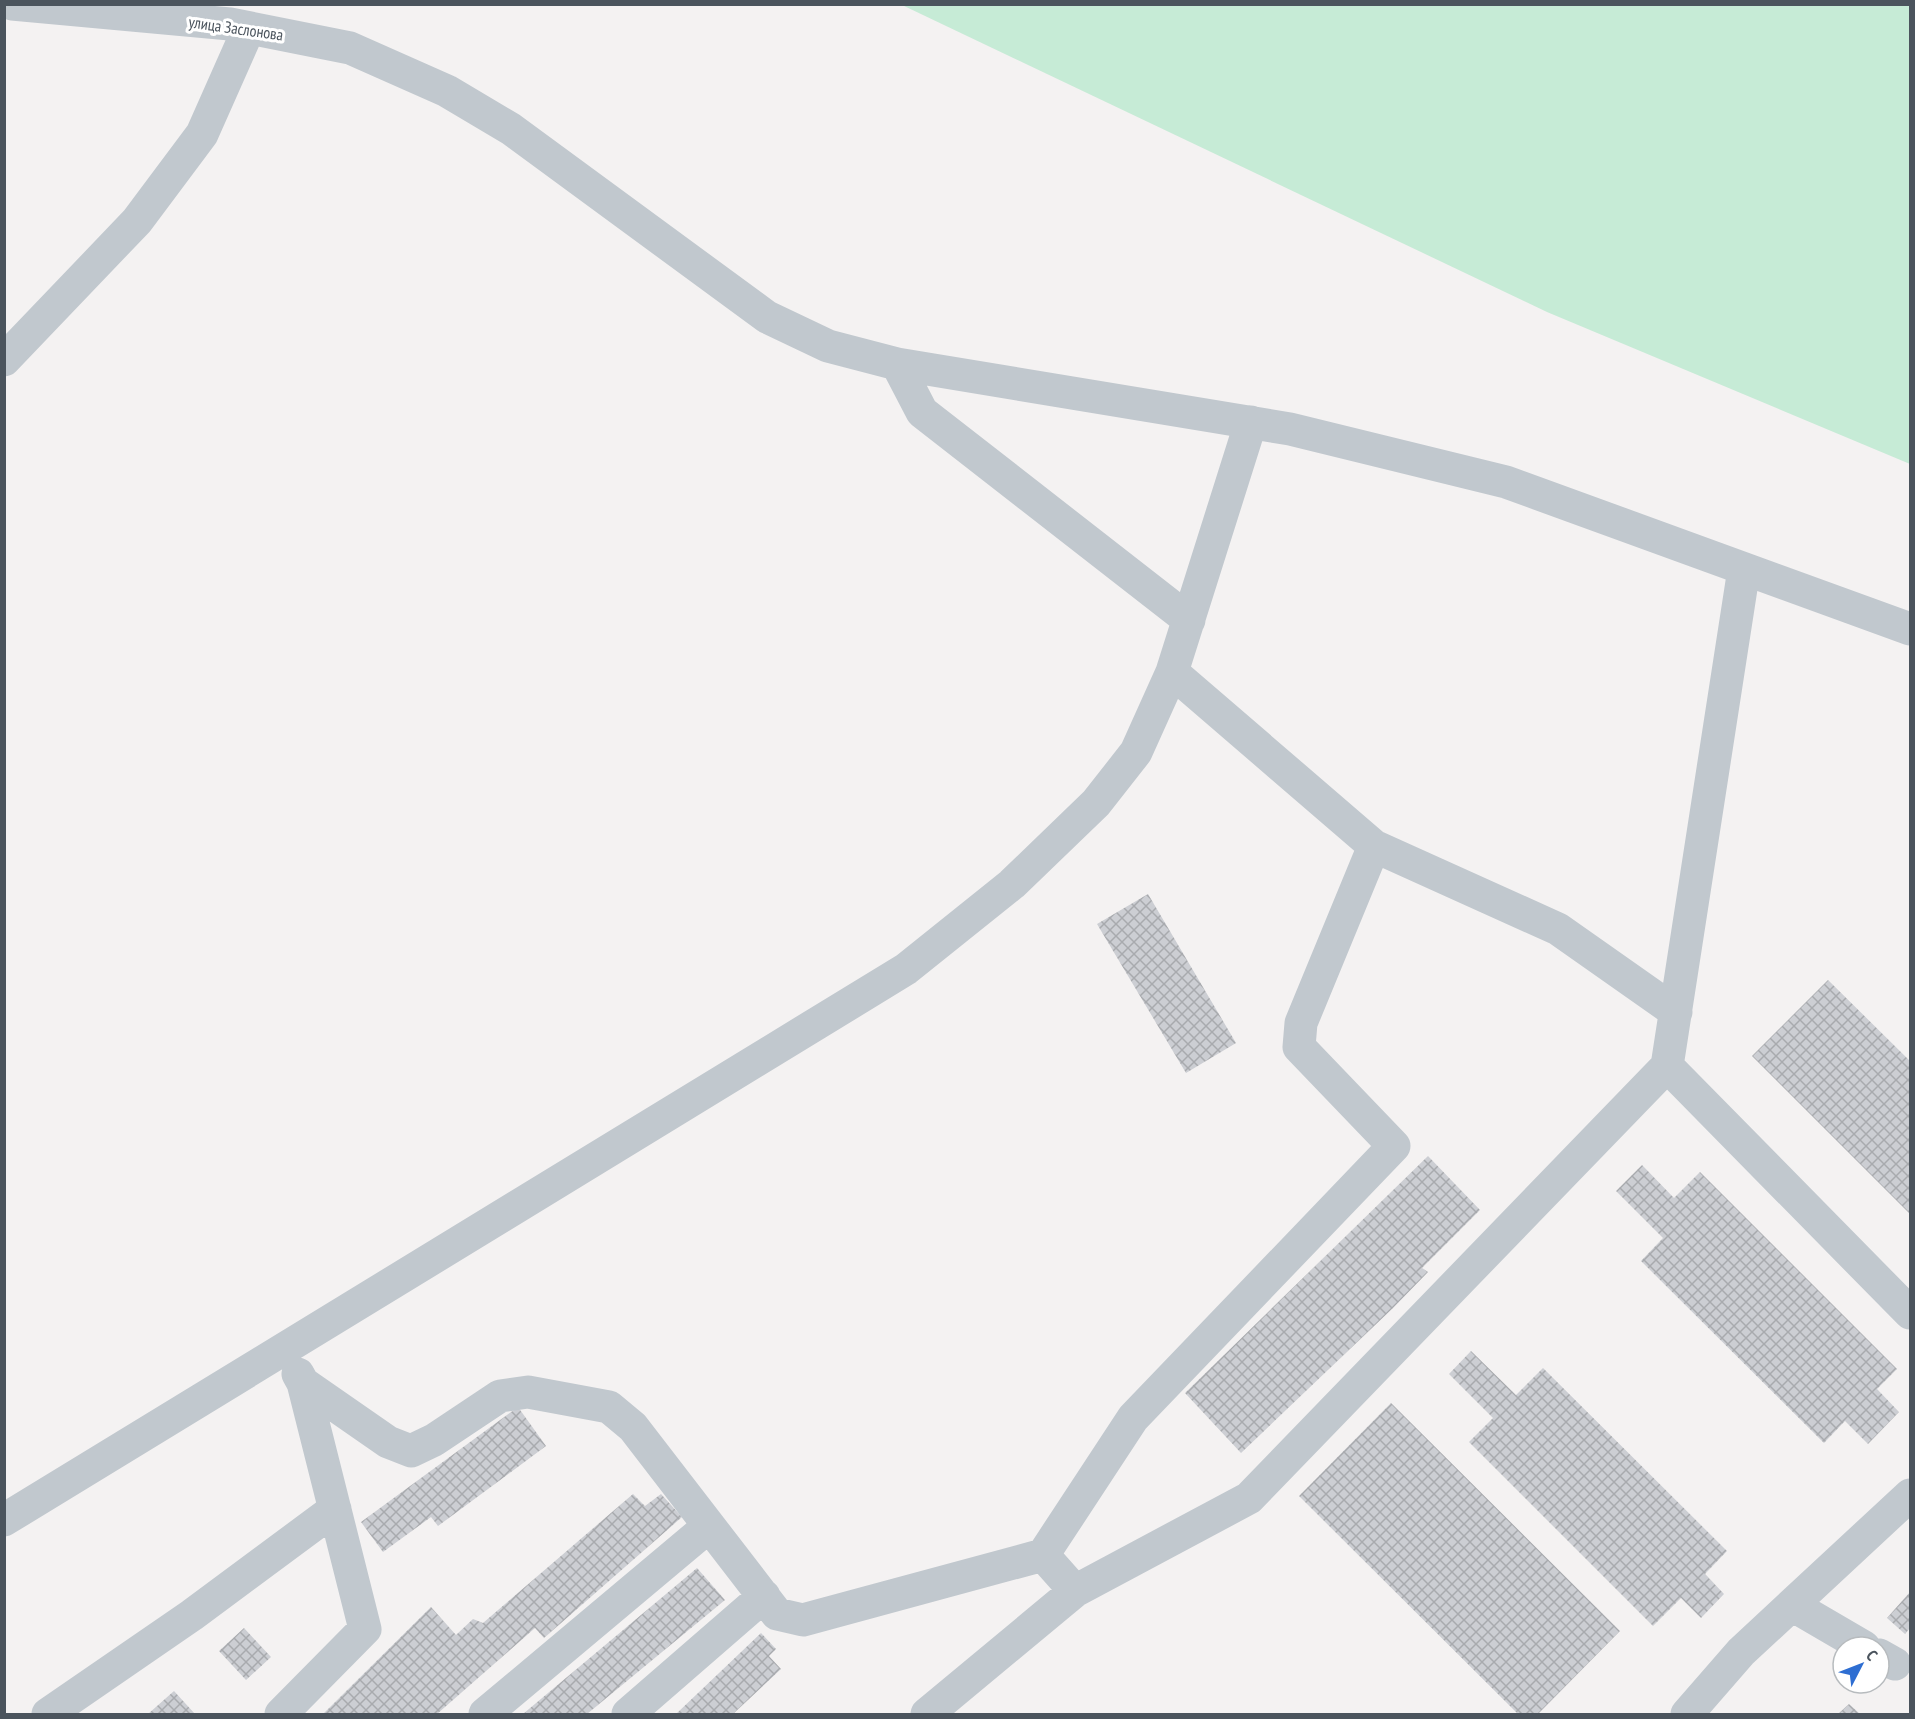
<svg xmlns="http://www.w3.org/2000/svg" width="1915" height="1719" font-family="'PT Sans Narrow',sans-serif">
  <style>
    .green { fill: #c6ebd6 }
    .building { fill: url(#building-cross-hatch) }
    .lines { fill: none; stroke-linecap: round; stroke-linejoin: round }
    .minor { stroke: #c1c8ce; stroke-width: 33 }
    .labels { text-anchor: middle; stroke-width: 6; stroke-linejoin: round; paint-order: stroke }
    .street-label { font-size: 16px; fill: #4b545d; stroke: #fff }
  </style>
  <defs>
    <pattern id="building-cross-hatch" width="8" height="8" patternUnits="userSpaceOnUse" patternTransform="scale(1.5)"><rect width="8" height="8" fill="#ccced3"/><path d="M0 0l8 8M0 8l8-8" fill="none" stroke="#a8aaae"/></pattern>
  </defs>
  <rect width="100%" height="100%" fill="#f4f2f2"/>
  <!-- green -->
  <path class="green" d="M902,5H1910V464L1547,312Z"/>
  <!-- building -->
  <path class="building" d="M1148,894L1236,1043L1186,1073L1097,924Z
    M1828,980L1910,1061V1214L1752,1056Z
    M1428,1156L1480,1210L1422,1268L1428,1272L1393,1308L1241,1453L1185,1393Z
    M1642,1165L1674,1198L1700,1172L1897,1369L1877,1389L1899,1412L1868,1444L1845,1421L1824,1443L1641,1261L1663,1238L1616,1191Z
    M1471,1351L1516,1395L1543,1368L1727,1551L1705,1574L1724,1594L1701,1618L1681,1598L1653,1626L1469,1442L1493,1418L1449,1374Z
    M1391,1403L1620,1631L1538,1714H1518L1299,1496Z
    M518,1407L546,1446L438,1526L431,1517L383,1552L361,1522Z
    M633,1494L645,1506L661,1494L682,1517L544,1638L535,1628L437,1714H323L431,1607L456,1635L473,1619L483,1623Z
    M697,1568L725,1600L587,1714H523Z
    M1910,1592V1628L1905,1634L1887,1618Z
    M244,1628L271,1657L246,1680L219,1651Z
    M761,1633L776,1649L769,1656L781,1669L733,1714H676Z
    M174,1691L195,1714H148Z
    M1849,1704L1860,1714H1838Z"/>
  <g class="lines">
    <!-- minor -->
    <path class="minor" d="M12,4L230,24L350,48L447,91L511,129L767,317L828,346L897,364L1290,429L1506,482L1910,629
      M4,360L137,221L202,134L249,28
      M897,364L922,412L1189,620
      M1744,569L1667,1066L1910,1313
      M1172,672L1374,846L1558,929L1676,1012
      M303,1383L388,1442L411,1451L434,1440L500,1396L528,1392L609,1407L633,1427L777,1614L803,1620L1043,1555L1075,1591L1249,1498L1667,1066
      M4,1520L906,969L1012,884L1096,803L1136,752L1172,672L1251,422
      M1043,1555L1133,1418L1394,1146L1299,1047L1301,1023L1374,846
      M1792,1605L1864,1647
      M1879,1655L1895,1664
      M48,1714L192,1615L335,1509
      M281,1714L365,1629L303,1383L298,1374
      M485,1714L709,1526
      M628,1714L764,1596
      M927,1714L1075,1591
      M1687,1714L1741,1652L1910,1495"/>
  </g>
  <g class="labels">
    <!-- street labels -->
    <g class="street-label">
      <text transform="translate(236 28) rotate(8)" y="6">улица Заслонова</text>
    </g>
  </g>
  <!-- border -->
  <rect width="1915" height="1719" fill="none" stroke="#4b545d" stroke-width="12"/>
  <!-- north arrow -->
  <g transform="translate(1861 1665) rotate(48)"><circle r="28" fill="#ffffff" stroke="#b7bbbe" stroke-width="1.5"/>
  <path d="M0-4.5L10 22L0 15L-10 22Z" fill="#2e6ed2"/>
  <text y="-9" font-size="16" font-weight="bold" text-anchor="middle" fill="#4b545d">С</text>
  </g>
</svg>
